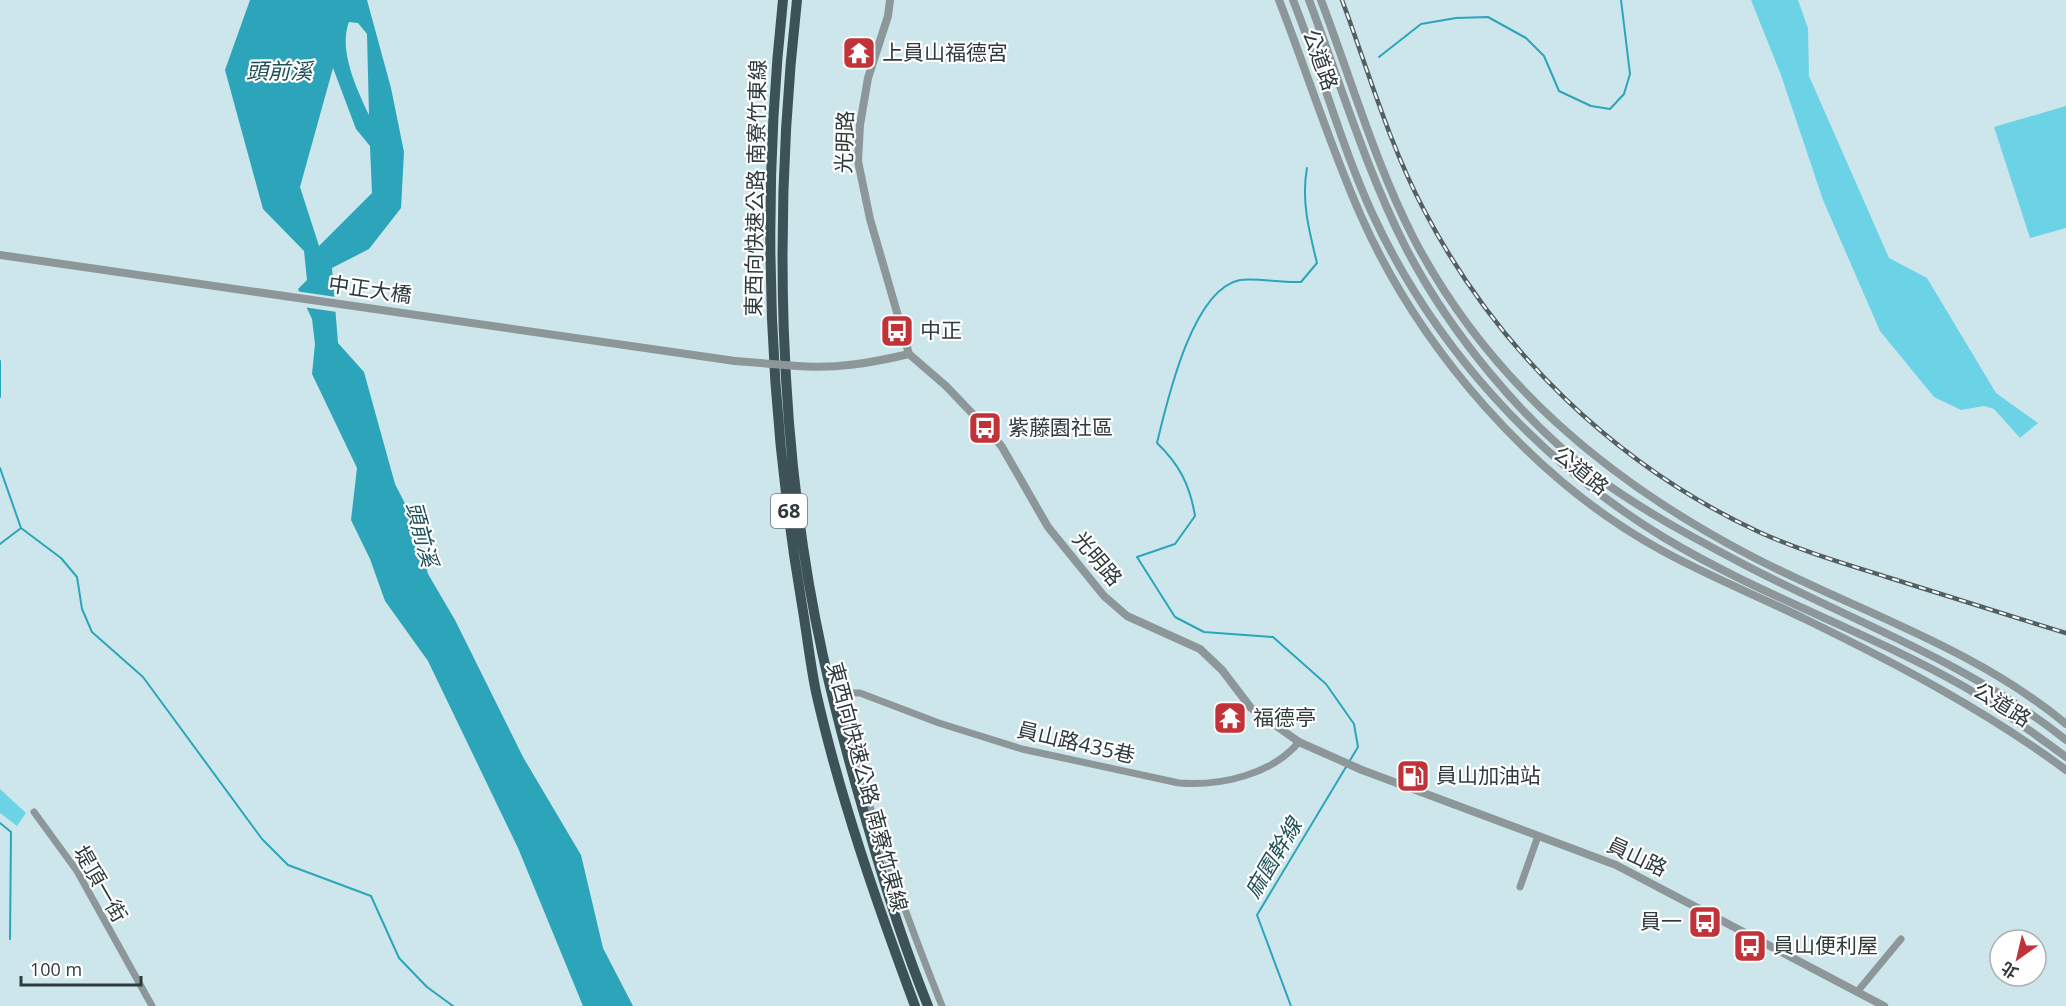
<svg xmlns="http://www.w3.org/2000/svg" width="2066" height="1006" font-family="'Open Sans','Noto Sans TC',sans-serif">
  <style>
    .green { fill: #6cd3e7 }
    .water { fill: #2ca5ba; fill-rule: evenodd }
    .pier { fill: #cce6eb }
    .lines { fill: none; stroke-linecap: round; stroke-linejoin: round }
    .stream { stroke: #2ca5ba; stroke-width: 2 }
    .minor { stroke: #8d979a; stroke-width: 7 }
    .tertiary { stroke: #8d979a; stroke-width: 8 }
    .trunk { stroke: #3d5256; stroke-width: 10 }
    .rail-casing { stroke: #526063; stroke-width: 4.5 }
    .rail { stroke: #fff; stroke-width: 2; stroke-dasharray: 7; stroke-linecap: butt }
    .tertiary-bridge { stroke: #8d979a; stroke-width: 8 }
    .labels { text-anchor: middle; stroke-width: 4.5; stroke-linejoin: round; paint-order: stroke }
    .shield { fill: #fff; stroke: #6d7576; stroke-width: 1.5 }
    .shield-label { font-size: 20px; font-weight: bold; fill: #2f3a3c }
    .poi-label { font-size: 21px; fill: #2f3a3c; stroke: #fff; text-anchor: start }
    .street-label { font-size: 21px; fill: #2f3a3c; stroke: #fff }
    .water-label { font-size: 22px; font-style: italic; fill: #20515a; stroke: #fff }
  </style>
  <rect width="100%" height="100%" fill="#cce6eb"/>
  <!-- green -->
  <path class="green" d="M1751,0H1798L1808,28L1809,76L1889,258L1927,278L1996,393L2038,423L2020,438L1994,409L1984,406L1961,410L1934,397L1880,331L1823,200L1781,75Z
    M2066,106V228L2030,238L1994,127Z
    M0,789L26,813L17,826L0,813Z"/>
  <!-- water -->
  <path class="water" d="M250,0H367L391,88L404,152L401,208L369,249L332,268L338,343L364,372L395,484L415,523L428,574L455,620L523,757L581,855L603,948L633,1006H583L518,848L428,661L385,601L370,559L351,520L357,468L312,374L315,344L312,319L298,289L307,280L304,251L263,209L225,70ZM349,22L358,23L367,34L369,115C357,90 338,50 349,22ZM333,68L356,129L370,146L372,193L319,246L300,187Z"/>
  <!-- pier -->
  <path class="pier" d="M295,291L336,297L337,312L303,307Z"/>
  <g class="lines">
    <!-- stream -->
    <path class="stream" d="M1379,57L1421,24L1456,18L1488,17L1526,38L1544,56L1559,91L1591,106L1610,109L1624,94L1630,74L1621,0
      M1307,168C1301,200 1309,231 1317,263L1301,282C1281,283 1258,278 1240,280C1192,289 1167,402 1157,443C1179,464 1190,485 1195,516L1175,544L1137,557L1175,617L1204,632L1273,637L1326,684L1354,724L1358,747L1349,762
      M0,361V397
      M0,468L21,528L0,544
      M21,528L61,558L77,577L82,609L92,632L143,677L262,839L288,865L371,896L399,958L427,987L453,1006
      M0,823L11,832L10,939
      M1291,1006L1257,915L1346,767"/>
    <!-- minor -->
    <path class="minor" d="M34,812L77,871L152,1006
      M1520,887L1538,836
      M1857,992L1901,939
      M942,1006C904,911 869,814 844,715L843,705L848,693H860L939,723L1022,749L1179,783C1221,786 1271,775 1299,742"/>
    <!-- tertiary -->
    <path class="tertiary" d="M890,0L888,16L868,78L860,125L858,161L870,219L909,354L946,386L990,432L1002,447L1048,527L1104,596L1127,616L1200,649L1222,670L1251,708L1299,742L1362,770L1616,865L1884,1006
      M1279,0C1307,72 1330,146 1361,216C1420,349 1533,480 1661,550C1708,576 1758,596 1807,620C1897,664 1985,710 2066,770
      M1293,0C1321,70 1341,145 1372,213C1434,347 1537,460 1663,537C1759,595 1866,631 1963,686C1999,707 2033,733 2066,757
      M1309,0C1340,82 1366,170 1406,248C1449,331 1522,421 1597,477C1643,511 1694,538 1745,565C1852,621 1970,663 2066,740
      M1321,0C1351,79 1375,163 1414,239C1489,382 1608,481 1749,555C1854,610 1974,647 2066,724
      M0,255L735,361
      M797,366C836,369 871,363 909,354"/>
    <!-- trunk -->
    <path class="trunk" d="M783,0C761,202 768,405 802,605C807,634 810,663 816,692C840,798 877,904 915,1006
      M797,0C773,213 777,446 823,656C836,715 852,773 869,830C886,890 905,949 928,1006"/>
    <defs>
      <path id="rail" d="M1342,0C1368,70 1389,144 1424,210C1497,350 1615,465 1759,532C1801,551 1846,564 1890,578C1948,596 2007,615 2066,633"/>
    </defs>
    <!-- rail casing -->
    <use href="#rail" class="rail-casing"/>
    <!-- rail -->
    <use href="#rail" class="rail"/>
    <!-- tertiary-bridge -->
    <path class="tertiary-bridge" d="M735,361L797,366"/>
  </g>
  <!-- icons -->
  <defs>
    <symbol id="temple-square" viewBox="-11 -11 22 22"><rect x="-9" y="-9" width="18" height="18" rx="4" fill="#c23339" stroke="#fff"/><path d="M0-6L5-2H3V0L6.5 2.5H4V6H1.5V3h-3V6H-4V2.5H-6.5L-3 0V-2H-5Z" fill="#fff"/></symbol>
    <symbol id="bus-square" viewBox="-11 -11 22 22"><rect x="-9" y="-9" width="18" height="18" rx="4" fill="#c23339" stroke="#fff"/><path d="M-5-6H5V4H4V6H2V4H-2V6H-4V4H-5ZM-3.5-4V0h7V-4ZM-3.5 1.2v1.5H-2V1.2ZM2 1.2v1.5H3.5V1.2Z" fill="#fff"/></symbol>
    <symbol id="fuel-square" viewBox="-11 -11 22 22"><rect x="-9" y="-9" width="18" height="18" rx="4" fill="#c23339" stroke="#fff"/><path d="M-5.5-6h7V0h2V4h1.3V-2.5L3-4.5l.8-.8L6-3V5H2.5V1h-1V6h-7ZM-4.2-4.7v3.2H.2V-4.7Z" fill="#fff"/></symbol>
  </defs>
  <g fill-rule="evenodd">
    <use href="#temple-square" x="840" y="34" width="38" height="38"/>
    <use href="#bus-square" x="878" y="312" width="38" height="38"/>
    <use href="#bus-square" x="966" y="409" width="38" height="38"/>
    <use href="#temple-square" x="1211" y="699" width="38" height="38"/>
    <use href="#fuel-square" x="1394" y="757" width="38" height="38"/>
    <use href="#bus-square" x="1686" y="903" width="38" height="38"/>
    <use href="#bus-square" x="1731" y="927" width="38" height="38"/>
  </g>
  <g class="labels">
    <!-- shield labels -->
    <rect class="shield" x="771" y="494" width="36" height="34" rx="4.5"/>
    <g class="shield-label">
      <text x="789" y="518">68</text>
    </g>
    <!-- poi labels -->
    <g class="poi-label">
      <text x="882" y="60">上員山福德宮</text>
      <text x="920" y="338">中正</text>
      <text x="1008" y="435">紫藤園社區</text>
      <text x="1253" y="725">福德亭</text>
      <text x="1436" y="783">員山加油站</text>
      <text x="1682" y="929" text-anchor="end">員一</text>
      <text x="1773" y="953">員山便利屋</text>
    </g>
    <!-- street labels -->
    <g class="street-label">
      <text transform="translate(1320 60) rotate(70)" y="7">公道路</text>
      <text transform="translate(845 142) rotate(-88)" y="7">光明路</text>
      <text transform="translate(756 188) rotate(-89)" y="7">東西向快速公路 南寮竹東線</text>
      <text transform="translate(370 290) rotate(8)" y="7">中正大橋</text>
      <text transform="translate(1581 471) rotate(39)" y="7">公道路</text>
      <text transform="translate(1097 559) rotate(50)" y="7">光明路</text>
      <text transform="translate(2002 705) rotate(32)" y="7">公道路</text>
      <text transform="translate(1076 743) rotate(13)" y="7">員山路435巷</text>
      <text transform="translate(867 787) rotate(75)" y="7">東西向快速公路 南寮竹東線</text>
      <text transform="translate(1637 857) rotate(25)" y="7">員山路</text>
      <text transform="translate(100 884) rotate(60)" y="7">堤頂一街</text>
    </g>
    <!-- water labels -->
    <g class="water-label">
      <text x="279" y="79">頭前溪</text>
      <text transform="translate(422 534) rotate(75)" y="8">頭前溪</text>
      <text transform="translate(1273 858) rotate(-59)" y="8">麻園幹線</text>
    </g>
  </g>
  <!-- north arrow -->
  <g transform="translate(2018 958) rotate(214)"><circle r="28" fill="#ffffff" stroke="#acb0b1" stroke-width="1.5"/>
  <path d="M0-4.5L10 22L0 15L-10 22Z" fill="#c23339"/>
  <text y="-9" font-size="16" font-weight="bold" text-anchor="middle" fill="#2f3a3c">北</text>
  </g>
  <!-- scale -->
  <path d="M21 976v9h120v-9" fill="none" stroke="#2f3a3c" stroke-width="3"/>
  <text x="30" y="976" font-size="18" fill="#2f3a3c" stroke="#ffffff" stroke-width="4.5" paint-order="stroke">100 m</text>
</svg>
